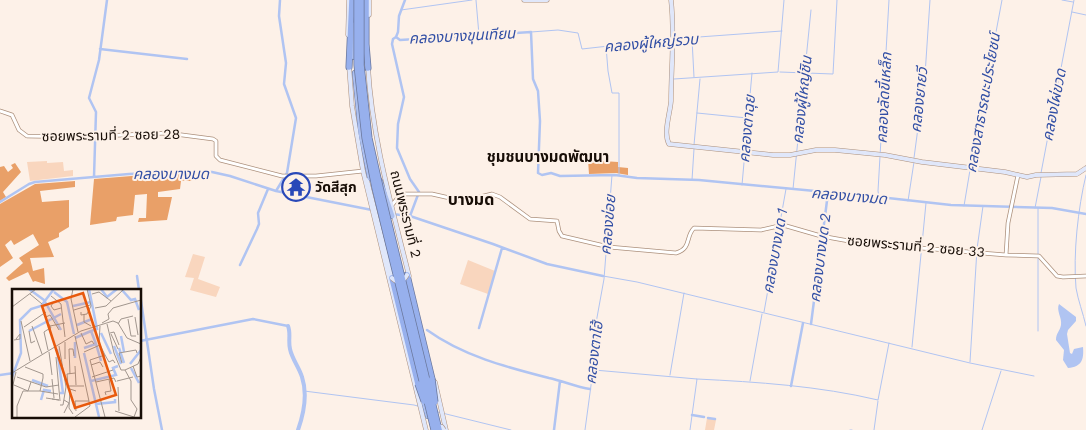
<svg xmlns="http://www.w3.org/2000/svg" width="1086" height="430" font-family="'Work Sans','Noto Sans Thai',sans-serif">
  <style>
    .green { fill: #f9d6be }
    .forest { fill: #e9a068 }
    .water { fill: #b0c4f2 }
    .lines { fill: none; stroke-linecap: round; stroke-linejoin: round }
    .stream { stroke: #b0c4f2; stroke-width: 1 }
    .canal { stroke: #b0c4f2; stroke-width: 2.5 }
    .river { stroke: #b0c4f2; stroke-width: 4 }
    .tertiary-casing { stroke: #ac907c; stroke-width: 4.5 }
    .secondary-casing { stroke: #ac907c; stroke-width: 5 }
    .trunk-casing { stroke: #6a779c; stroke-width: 6 }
    .motorway-casing { stroke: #6a779c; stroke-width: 7 }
    .tertiary { stroke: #fff; stroke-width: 3 }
    .secondary { stroke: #e0e7fa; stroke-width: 4 }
    .trunk { stroke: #acc0f0; stroke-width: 5 }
    .motorway { stroke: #97b0ed; stroke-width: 5.5 }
    .secondary-bridge-casing { stroke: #ac907c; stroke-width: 5; stroke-linecap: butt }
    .motorway-bridge-casing { stroke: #6a779c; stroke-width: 7; stroke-linecap: butt }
    .secondary-bridge { stroke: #e0e7fa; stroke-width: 4 }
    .motorway-bridge { stroke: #97b0ed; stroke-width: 5.5 }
    .labels { text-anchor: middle; stroke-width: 4; stroke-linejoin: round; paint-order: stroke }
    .street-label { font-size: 14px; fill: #170d06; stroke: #fdf1e8 }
    .poi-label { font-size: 14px; font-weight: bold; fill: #170d06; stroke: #fdf1e8; text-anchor: start }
    .water-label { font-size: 15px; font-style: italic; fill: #324fa5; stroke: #fdf1e8 }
    .neighbourhood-label { font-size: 15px; font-weight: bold; fill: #170d06; stroke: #fdf1e8 }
    .quarter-label { font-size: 16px; font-weight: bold; fill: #170d06; stroke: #fdf1e8 }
    .inset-river { fill: none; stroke: #b0c4f2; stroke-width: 2.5 }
    .inset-road { fill: none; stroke: #a1968e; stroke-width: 1 }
    .view { fill: #e8590c; fill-opacity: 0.15; stroke: #e8590c; stroke-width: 2.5 }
    .inset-edge { fill: none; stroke: #170d06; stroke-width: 2.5 }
  </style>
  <rect width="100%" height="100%" fill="#fdf1e8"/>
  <!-- green -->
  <path class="green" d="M47,161V163L63,162L64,171L73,170V176L30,181L27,162Z
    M193,254L205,257L198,279L220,287L216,297L190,290L194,278L185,277Z
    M468,260L495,271L488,294L460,284Z
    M707,418L716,420L714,430H705Z"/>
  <!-- forest -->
  <path class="forest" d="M588,160L618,162V167L628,168V175L616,173L589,174Z
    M15,163L21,172L3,192L6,197L0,201V167L4,166L8,172L13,168L11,165Z
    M194,173L192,181H181L180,189L158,192V197H172L167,220L138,222L139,218H146L147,194L135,195L133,215L117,217L116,221L90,225L94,179L144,175Z
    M75,181V187L40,191L42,202L69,200V227L59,233V237L48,242L54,257L30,258L33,271L44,268L45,284L35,281L33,282L28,272L9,281L6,278L23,263L19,258L39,245L33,234L14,245L11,240L5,245L13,258L0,267V204L35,184Z"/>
  <!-- water -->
  <path class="water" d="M1059,304L1076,317V321L1068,330L1067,334L1070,353L1072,354L1074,349L1083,347C1084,359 1082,367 1068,368L1063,360L1064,350L1056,340C1056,333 1060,331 1061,325C1062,317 1056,311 1059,304Z"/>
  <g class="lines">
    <!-- stream -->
    <path class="stream" d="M476,0L479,35
      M1062,0L1073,2
      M401,10L472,0
      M1072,12L1086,15
      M531,32L558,30L578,33L582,49L671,39L782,31
      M692,39L694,77
      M606,46L608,71L612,93H619V175
      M780,72L833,74L837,0
      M674,79L778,72L784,0
      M697,113L747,118
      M694,145L700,79
      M914,158L925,75L930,0
      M971,166L1002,0
      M1041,173L1074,0
      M1086,175C1078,208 1073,254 1076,288C1078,300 1083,313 1086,326
      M692,180L694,149
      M742,185L752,73
      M793,189L811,10
      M879,197L878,191L889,0
      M908,201L914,162
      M964,206L970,170
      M1035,208L1041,177
      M603,276L637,282L970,363L1034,376
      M764,312L786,189
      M1038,331V208
      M912,347L926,203
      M970,362L977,249L983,206
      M594,370L697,379L690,430
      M670,375L684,293
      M697,379C758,382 819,386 878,400L889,343
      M750,381L762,314
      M304,391L414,405L425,408
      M438,412L511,430
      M585,430L597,341L596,323L604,279L612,175
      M850,430H852
      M874,430L878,401
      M982,430L1001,371"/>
    <!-- canal -->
    <path class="canal" d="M405,0L399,16L398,32L396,37L400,40L531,32L533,79L538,91L540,121L538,173L542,175L551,173L560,176L615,175L637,178L699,180L879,197L951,205L1052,208L1086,214
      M396,37L393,39L392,44L404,97L398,124L397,148L410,179L419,192L410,216
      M100,49L187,59
      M94,177L96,112L89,98L99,60L107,0
      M276,191L287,173L296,118L284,84L286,63L279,16L280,0
      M0,202L29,184L35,182L129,174L177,172H212L230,176L276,191L372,210
      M392,214L410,216L493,244L547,264L603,276
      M240,265L257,229L259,224L258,213L268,189
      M137,276L139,290
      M140,294L154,389L162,430
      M811,324L828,193
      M479,328L502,248
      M427,330C463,356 506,367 549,378C563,381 576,387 590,389
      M140,341L253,319L288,326
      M0,375L14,373
      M791,386L803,323
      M692,415L704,417
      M708,418L715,419
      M554,430L560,381"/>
    <!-- river -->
    <path class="river" d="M288,326C291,333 288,341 290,349C292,359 299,367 302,377C308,395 304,413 298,430"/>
    <defs>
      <path id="tertiary" d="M0,111L12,115L19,130L27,136L79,137L167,133L213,139L216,141V156L220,160L282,176H316L363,171
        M392,205L401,194H432L463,201L492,194L500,197L530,219L557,221L559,231L562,236L609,247L676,253C692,248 685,237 694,228L761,230L783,225L821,236L860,243L1006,255L1039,256L1057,276L1063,277L1086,276
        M1006,255L1008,223L1018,175"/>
      <path id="secondary" d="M524,0H547
        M671,0C675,34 671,68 671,101C670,114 663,133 669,144L773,155H790L816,150H835L885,155L922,162L1005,172L1027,177L1036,175L1077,174L1086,168
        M369,15V0
        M348,35L349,0
        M349,65L352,106L363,171L426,430
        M368,67C372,138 392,207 409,276
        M367,180L392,278
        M435,382L446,430"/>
      <path id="trunk" d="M353,25L354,57
        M355,73L361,133L370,178
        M380,181L392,216
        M423,398L428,416"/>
      <path id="motorway" d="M366,0V44L368,68
        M349,67L352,0
        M407,275L432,379
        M392,278L418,384"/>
    </defs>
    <!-- tertiary casing -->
    <use href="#tertiary" class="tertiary-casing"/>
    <!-- secondary casing -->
    <use href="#secondary" class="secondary-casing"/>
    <!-- trunk casing -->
    <use href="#trunk" class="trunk-casing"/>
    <!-- motorway casing -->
    <use href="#motorway" class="motorway-casing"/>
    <!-- tertiary -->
    <use href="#tertiary" class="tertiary"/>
    <!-- secondary -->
    <use href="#secondary" class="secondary"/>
    <!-- trunk -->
    <use href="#trunk" class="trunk"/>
    <!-- motorway -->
    <use href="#motorway" class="motorway"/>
    <defs>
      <path id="secondary-bridge" d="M392,278C398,284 403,282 407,275
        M437,426L442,427L444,430"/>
      <path id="motorway-bridge" d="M357,0V65L365,138L375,188L434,430
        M361,0V65L369,138L380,187L439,430
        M432,379L435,402
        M418,384L424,401"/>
    </defs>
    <!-- secondary-bridge casing -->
    <use href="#secondary-bridge" class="secondary-bridge-casing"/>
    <!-- motorway-bridge casing -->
    <use href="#motorway-bridge" class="motorway-bridge-casing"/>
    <!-- secondary-bridge -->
    <use href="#secondary-bridge" class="secondary-bridge"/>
    <!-- motorway-bridge -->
    <use href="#motorway-bridge" class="motorway-bridge"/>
  </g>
  <!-- icons -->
  <defs>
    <symbol id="temple-ring" viewBox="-11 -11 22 22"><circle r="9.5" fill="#fdf1e8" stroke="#2948b8" stroke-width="1.5"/><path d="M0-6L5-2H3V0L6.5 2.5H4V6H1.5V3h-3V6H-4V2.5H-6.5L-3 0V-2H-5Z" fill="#2948b8"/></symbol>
  </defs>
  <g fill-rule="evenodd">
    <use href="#temple-ring" x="280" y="171" width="32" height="32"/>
  </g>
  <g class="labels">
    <!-- street labels -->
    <g class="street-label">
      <text transform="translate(111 135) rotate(-1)" y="5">ซอยพระรามที่ 2 ซอย 28</text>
      <text transform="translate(406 214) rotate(76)" y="5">ถนนพระรามที่ 2</text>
      <text transform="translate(916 246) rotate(5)" y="5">ซอยพระรามที่ 2 ซอย 33</text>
    </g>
    <!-- poi labels -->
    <g class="poi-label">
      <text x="315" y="192">วัดสีสุก</text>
    </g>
    <!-- water labels -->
    <g class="water-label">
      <text transform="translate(462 36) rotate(-3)" y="5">คลองบางขุนเทียน</text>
      <text transform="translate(651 43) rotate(-5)" y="5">คลองผู้ใหญ่รวบ</text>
      <text transform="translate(884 98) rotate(-87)" y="5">คลองลัดขี้เหล็ก</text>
      <text transform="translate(802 100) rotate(-84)" y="5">คลองผู้ใหญ่ชิน</text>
      <text transform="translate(919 100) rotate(-84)" y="5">คลองยายวี</text>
      <text transform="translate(983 103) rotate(-80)" y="5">คลองสาธารณะประโยชน์</text>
      <text transform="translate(1054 105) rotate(-79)" y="5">คลองไผ่ขวด</text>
      <text transform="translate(747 129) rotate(-85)" y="5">คลองตาฉุย</text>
      <text x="171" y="179">คลองบางมด</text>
      <text transform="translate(849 196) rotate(5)" y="5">คลองบางมด</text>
      <text transform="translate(608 225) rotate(-85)" y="5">คลองข่อย</text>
      <text transform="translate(775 251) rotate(-80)" y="5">คลองบางมด 1</text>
      <text transform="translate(820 258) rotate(-83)" y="5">คลองบางมด 2</text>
      <text transform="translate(594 353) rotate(-83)" y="5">คลองตาโฮ้</text>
    </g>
    <!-- neighbourhood labels -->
    <g class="neighbourhood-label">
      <text x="548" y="162">ชุมชนบางมดพัฒนา</text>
    </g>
    <!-- quarter labels -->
    <g class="quarter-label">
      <text x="471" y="205">บางมด</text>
    </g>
  </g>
  <!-- overview -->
  <g transform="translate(12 289)">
    <rect width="129" height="129" fill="#fdf1e8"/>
    <path class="inset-river" d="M17,0L32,11M89,0L95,8L105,0M110,1L119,11L123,10L127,21M42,3L55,13L62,45M32,11L49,41M61,17L79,13M65,36L80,30M17,42L49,25M89,44L99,65M109,47L112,63M63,49L79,42M63,53V69M84,55L89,72M102,57L109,75M72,59L84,55L79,42L85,40L77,0M107,59L112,74M45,60L51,104H48M72,64L87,128M118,75L129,61M119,79L127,94M0,88L9,64L8,31L19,20L29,17L42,0M20,91L36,97M79,92L104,86L101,79L106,77M29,111L32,101L39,102M84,115L103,113V110"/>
    <path class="inset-road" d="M61,0L59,10L66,43M18,5L30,15M80,5L87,3L99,12M39,7L49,15L53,48M41,14L39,17L42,21L49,19M0,18L24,0M83,19L94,17L112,0M62,21L78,16M69,23V26L75,25L79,17L75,0M72,25V33L79,37M32,26L39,39L35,41M34,28L38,26L47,41M123,28L126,46M116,30L119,47H124M9,32L18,72M90,34L97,30L96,25L101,19L129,11M95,35L102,64L109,81H113M106,35L109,30L121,27M20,37L30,65M38,37L53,34M88,37L87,54L93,66L78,71L93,128M12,38L34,23M35,41L32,43L36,61M17,42L19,54L23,52M69,44L74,55L80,52L82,55M98,44L102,43L107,56M99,45L106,60M2,51L8,50V45L4,50M47,57L54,98L51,116H48M37,63L40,86M72,63L88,56M93,66L97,73L101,71L103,74M44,68L48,112M53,70V53M110,74L107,64L124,61L125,64M79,76L88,73L91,78M63,77L64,96M121,77L125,88L129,87M113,81L119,92V111L125,120L122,128M113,81L126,75L129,68M0,84L69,42L101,32L106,34L115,49L129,55M63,84L55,85L56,97H72M58,85L57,60H61L62,67M5,88L34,98L47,96M80,88L101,81M40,90L42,109M105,92L121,88M84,93L102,89L104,93M2,96L16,102L19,93M106,98L107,122M0,100L4,83M28,102L46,105M94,106L93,103L99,102L97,90M34,109L47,111L40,110M52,111L57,114L52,124M64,122L63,112H77M103,122L122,128M61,125L57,119L58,100L64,102M5,128V117L11,102H28L31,89V85L13,78M63,128L78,117L63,47"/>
    <path class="view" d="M71,4L104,106L63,119L30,17Z"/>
    <rect width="129" height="129" class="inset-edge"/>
  </g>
</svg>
